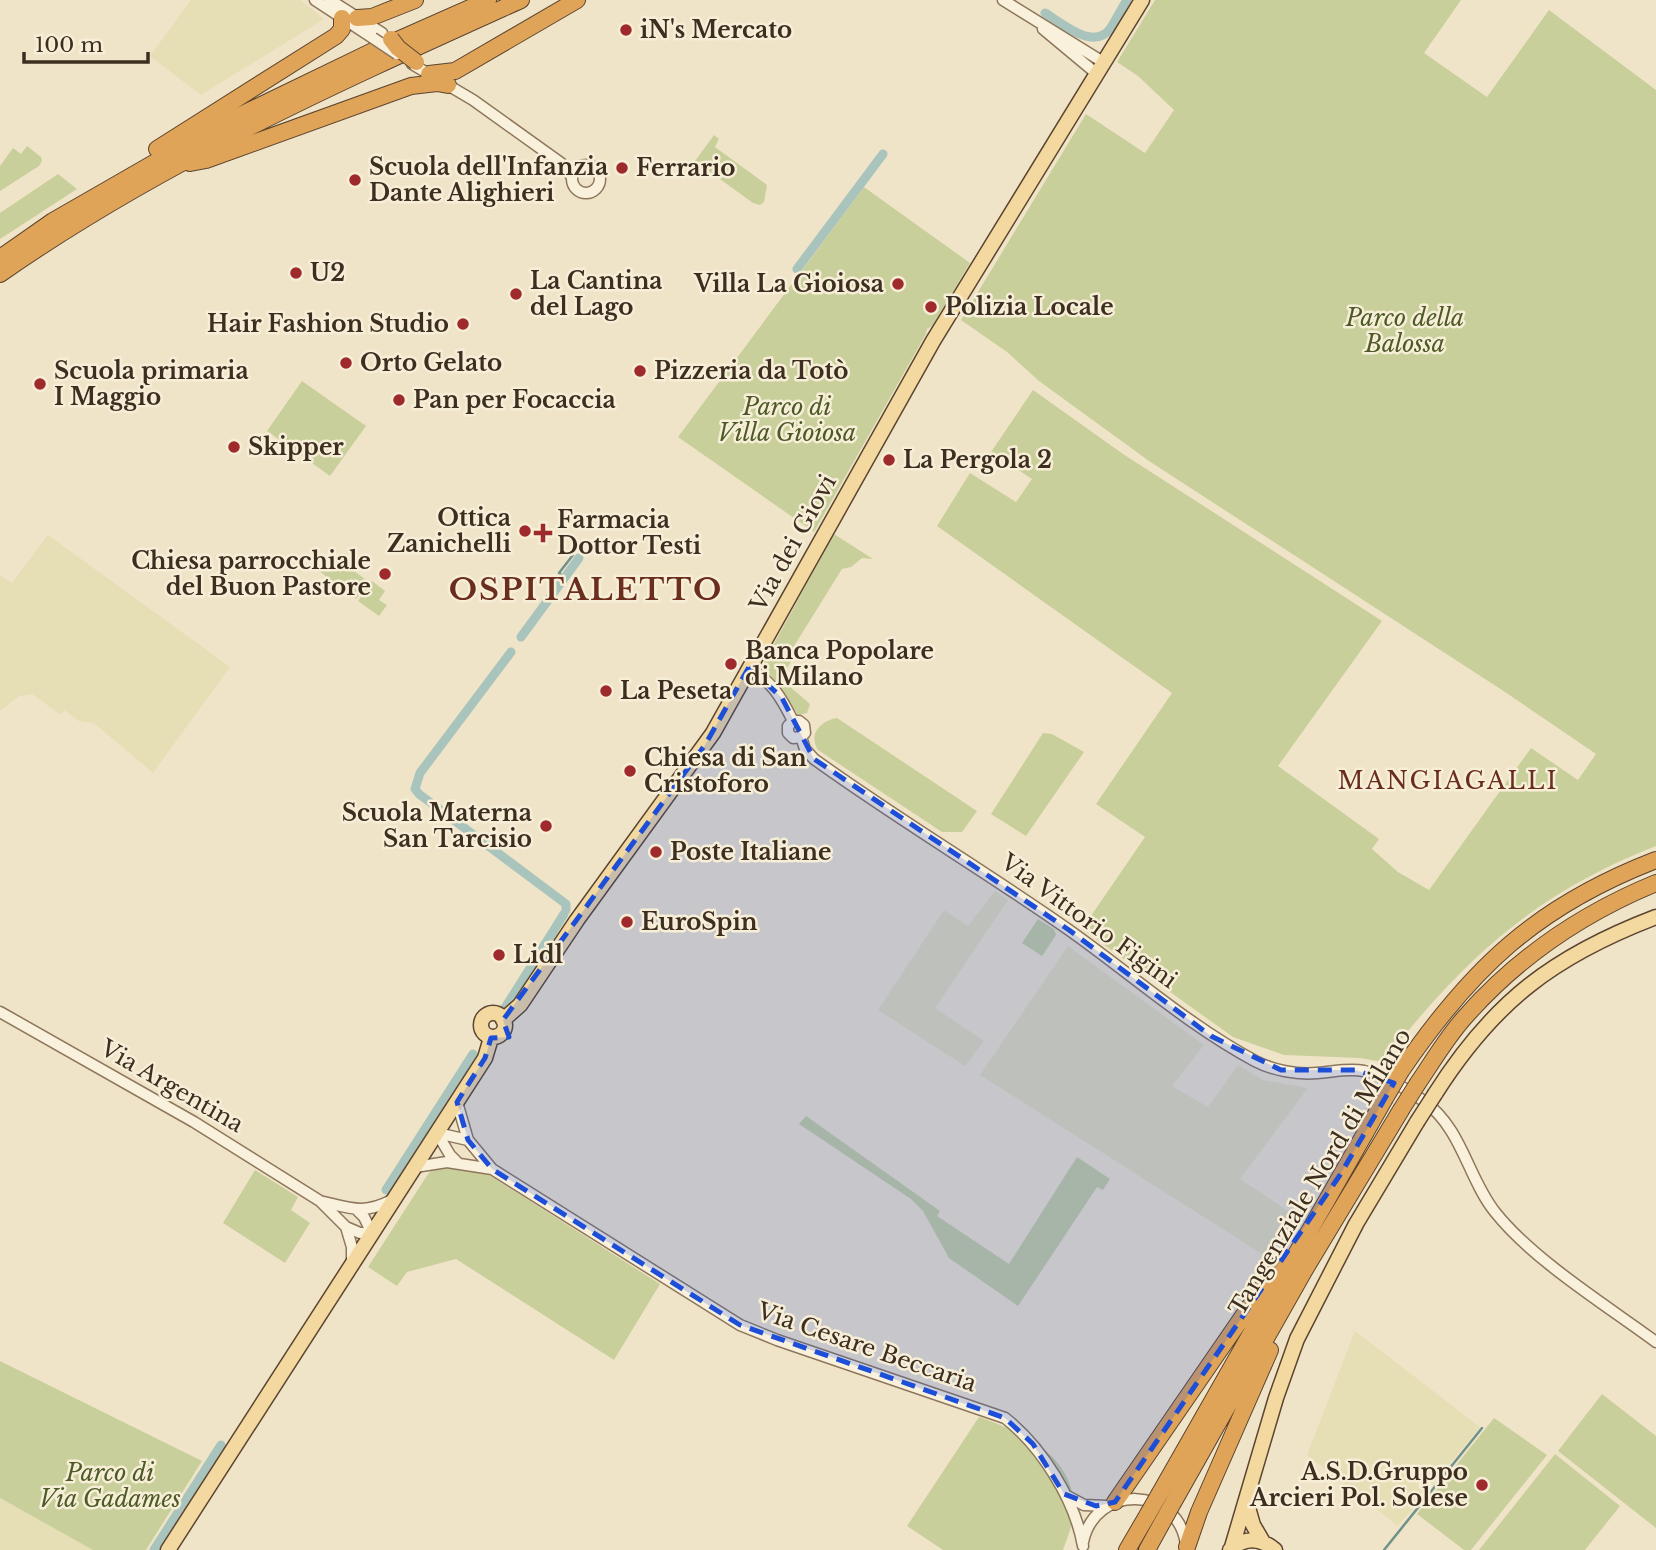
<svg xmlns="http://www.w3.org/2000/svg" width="1656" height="1550" font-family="'Libre Baskerville',serif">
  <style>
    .farmland { fill: #e6deb5 }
    .green { fill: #c9cf9b }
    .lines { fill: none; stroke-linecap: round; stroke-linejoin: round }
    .stream { stroke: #6f938a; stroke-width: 2.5 }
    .canal { stroke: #a9c4bc; stroke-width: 9 }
    .minor-casing { stroke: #8d765c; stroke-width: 13 }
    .major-casing { stroke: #5b4430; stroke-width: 17 }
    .highway-casing { stroke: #5b4430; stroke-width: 18 }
    .minor { stroke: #faf1dc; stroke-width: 10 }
    .major { stroke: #f3d9a0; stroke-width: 14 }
    .highway { stroke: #e0a458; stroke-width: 16 }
    .minor-bridge-casing { stroke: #8d765c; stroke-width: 13; stroke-linecap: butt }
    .major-bridge-casing { stroke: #5b4430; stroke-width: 17; stroke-linecap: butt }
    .highway-bridge-casing { stroke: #5b4430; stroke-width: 18; stroke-linecap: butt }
    .minor-bridge { stroke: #faf1dc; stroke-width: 10 }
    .major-bridge { stroke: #f3d9a0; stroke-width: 14 }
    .highway-bridge { stroke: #e0a458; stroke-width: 16 }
    .marked { fill: #1d4ed8; fill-opacity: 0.2; stroke: #1d4ed8; stroke-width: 5; stroke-dasharray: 14 9; stroke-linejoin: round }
    .poi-dot { fill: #9e2a2b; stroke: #f7eed8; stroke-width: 2.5 }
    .labels { text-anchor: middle; stroke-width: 5; stroke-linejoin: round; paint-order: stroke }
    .poi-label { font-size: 23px; font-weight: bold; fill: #3d2e20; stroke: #f7eed8; text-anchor: start }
    .park-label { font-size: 23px; font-style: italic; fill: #4d5a26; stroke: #f7eed8 }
    .street-label { font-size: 23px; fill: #3d2e20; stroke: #f7eed8 }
    .neighbourhood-label { font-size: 24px; letter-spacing: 2px; fill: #6b2e1e; stroke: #f7eed8 }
    .district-label { font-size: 30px; font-weight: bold; letter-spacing: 2px; fill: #6b2e1e; stroke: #f7eed8 }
  </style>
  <rect width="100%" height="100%" fill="#f0e4c8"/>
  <!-- farmland -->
  <path class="farmland" d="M191,0H300L324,19L201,95L150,56Z
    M48,535L230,667L153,773L94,723L79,721L64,710L61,715L32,694L19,696L0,711V575L12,583Z
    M995,891L1008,900L935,1008L984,1041L965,1066L878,1010L944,910L968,926Z
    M1068,946L1204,1045L1172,1086L1208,1107L1238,1065L1263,1080L1308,1088L1240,1179L1294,1215L1350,1129L1270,1259L980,1075Z
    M1355,1331L1480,1427L1398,1526L1307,1455Z
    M0,1498L93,1550H0Z"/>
  <!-- green -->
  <path class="green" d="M1155,0H1461L1424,53L1487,97L1549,10L1656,90V846C1533,894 1463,960 1383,1062L1360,1058L1284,1055L1233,1037L1082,929L1145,837L1096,804L1172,693L937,526L970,473L1016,502L1032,479L991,452L1033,390L1123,454L1382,621L1278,766L1379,839L1372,849L1398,872L1429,890L1531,748L1578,780L1596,754L1505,692L1149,461L1039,381L1007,352L961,320L1086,114L1145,153L1174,110L1138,76L1117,62Z
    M714,135L719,139L715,147L767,185L764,202L760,205L753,203L695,161Z
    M27,146L41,157L42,161L39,166L0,191V166L13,148L21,154Z
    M58,174L77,189L0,239V213Z
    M864,187L970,263L932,326L927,329L926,334L814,532L678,437Z
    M302,381L366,426L330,476L267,431Z
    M834,534L873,559L862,558L851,567L842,569L791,651L798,650L787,668L788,685L810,704L807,713L798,715L780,685L765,671L764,662Z
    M331,554L369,582L356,599L319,571Z
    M372,581L385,591L379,600L387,605L379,616L358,601Z
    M837,718L977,811L962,832H942L818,750C808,734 820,721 837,718Z
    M1043,733L1052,734L1084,752L1026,836L991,814Z
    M1038,919L1054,929L1056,935L1042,956L1022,943Z
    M806,1116L940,1211L937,1216L1009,1264L1077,1157L1110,1179L1103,1190L1097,1187L1018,1306L949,1258L923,1211L911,1199L799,1124Z
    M444,1166L489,1175L660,1284L614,1360L456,1259L407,1272L397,1286L368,1267L428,1174L433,1169Z
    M255,1170L298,1197L291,1210L310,1223L285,1263L223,1223Z
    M0,1361L202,1461L146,1550H93L0,1498Z
    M1602,1394L1656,1436V1528L1558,1451Z
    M979,1417C1021,1432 1069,1452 1074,1503C1076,1519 1068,1535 1063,1550H943L907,1526Z
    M1494,1418L1547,1455L1471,1550H1464L1417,1514Z
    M1555,1454L1620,1506L1585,1550H1479Z"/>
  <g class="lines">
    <!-- stream -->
    <path class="stream" d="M565,578L559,573L573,555
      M1384,1550L1482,1428"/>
    <!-- canal -->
    <path class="canal" d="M1045,13C1062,23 1093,51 1110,29C1116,20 1121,9 1127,0
      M797,269L883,154
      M521,637L579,558
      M511,652L420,773L415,789L419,794L566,904V910
      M505,1008L564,914
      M386,1190L473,1054
      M154,1550L221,1445"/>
    <defs>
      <path id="minor" d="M315,0L373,38
        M330,0L382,33
        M1003,0L1103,62
        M1043,29L1097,74
        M412,64L473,100L561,163L572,177
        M572 179a14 14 0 1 1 28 0a14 14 0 1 1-28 0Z
        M749,667C773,684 780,695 793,721
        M793,721L788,726V733L793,738L801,737
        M793,721H799L804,725L805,733L801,737
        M801,737L805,749L814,759C897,819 985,871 1069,930C1131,974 1188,1025 1255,1061C1272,1070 1297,1075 1317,1073C1333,1072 1348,1068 1364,1071C1386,1076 1407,1089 1425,1102C1462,1129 1468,1178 1495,1212C1533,1260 1606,1305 1656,1342
        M0,1012L194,1122L320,1201L346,1227L352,1247V1264
        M457,1102L468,1140L492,1169L740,1325L777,1340L1005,1418C1042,1447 1075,1500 1083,1546
        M437,1133L450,1155L457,1162
        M437,1133L468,1140
        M415,1167L447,1162L492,1169
        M324,1202C353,1209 365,1214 392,1200
        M346,1227L360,1233H372L364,1217L357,1210
        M1067,1496L1084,1505L1107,1506
        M1083,1542C1095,1484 1177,1485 1186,1544"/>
      <path id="major" d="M481 1025a12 12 0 1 1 24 0a12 12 0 1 1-24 0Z
        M503,1020L520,1005L577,920L713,733L933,341L1142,0
        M1435,1094C1494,1001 1554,956 1656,917
        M1247,1504L1253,1525L1263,1542
        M1232,1547L1276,1398L1297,1339L1356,1224L1417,1122
        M168,1550L485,1058L491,1038
        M1230,1550C1244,1537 1260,1537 1275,1550"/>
      <path id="highway" d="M357,18L372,17L415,0
        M429,74L455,71L577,0
        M157,149L336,36L342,29V18
        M190,163L206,160L411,86L437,83L448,85
        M0,258L53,221L220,125L375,50L488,0
        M0,274C162,161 342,81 521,0
        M1401,1071C1472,967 1537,906 1656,860
        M1418,1083C1433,1061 1447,1037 1465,1017C1517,958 1583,913 1656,883
        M1160,1493L1384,1100
        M1174,1501L1304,1271L1401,1110
        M1115,1502L1281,1261
        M1187,1547L1199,1512L1270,1350
        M1127,1550L1148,1514
        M1147,1550L1163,1521"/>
    </defs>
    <!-- minor casing -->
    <use href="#minor" class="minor-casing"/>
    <!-- major casing -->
    <use href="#major" class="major-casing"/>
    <!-- highway casing -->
    <use href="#highway" class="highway-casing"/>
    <!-- minor -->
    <use href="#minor" class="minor"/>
    <!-- major -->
    <use href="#major" class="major"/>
    <!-- highway -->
    <use href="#highway" class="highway"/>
    <defs>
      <path id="minor-bridge" d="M373,38L397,54"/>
      <path id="major-bridge" d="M1417,1122L1435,1094"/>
      <path id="highway-bridge" d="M391,39L398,48L416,62
        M1384,1100L1401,1071
        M1401,1110L1418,1083
        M1148,1514L1160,1493
        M1163,1521L1174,1501"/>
    </defs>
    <!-- minor-bridge casing -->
    <use href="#minor-bridge" class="minor-bridge-casing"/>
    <!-- major-bridge casing -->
    <use href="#major-bridge" class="major-bridge-casing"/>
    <!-- highway-bridge casing -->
    <use href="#highway-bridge" class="highway-bridge-casing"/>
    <!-- minor-bridge -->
    <use href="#minor-bridge" class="minor-bridge"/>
    <!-- major-bridge -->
    <use href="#major-bridge" class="major-bridge"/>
    <!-- highway-bridge -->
    <use href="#highway-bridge" class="highway-bridge"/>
  </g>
  <!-- marked area -->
  <path class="marked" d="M749,667L782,698L814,759L1069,930L1211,1036L1281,1070H1355L1394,1083L1340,1175L1115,1502L1096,1506L1064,1494L1033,1444L1005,1418L740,1325L492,1169L468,1140L457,1102L485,1058L491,1038L509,1037L503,1020L705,745Z"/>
  <!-- markers -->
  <g class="poi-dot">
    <circle cx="626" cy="30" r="7"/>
    <circle cx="622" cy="168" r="7"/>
    <circle cx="355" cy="180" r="7"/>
    <circle cx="296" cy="273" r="7"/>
    <circle cx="898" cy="284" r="7"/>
    <circle cx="516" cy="294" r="7"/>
    <circle cx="931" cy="307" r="7"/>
    <circle cx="463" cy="324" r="7"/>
    <circle cx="346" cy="363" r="7"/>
    <circle cx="640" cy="371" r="7"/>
    <circle cx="40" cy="384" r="7"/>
    <circle cx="399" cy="400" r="7"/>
    <circle cx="234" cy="447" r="7"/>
    <circle cx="889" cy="460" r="7"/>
    <circle cx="525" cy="531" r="7"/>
    <path d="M539.5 522.5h7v7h7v7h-7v7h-7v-7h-7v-7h7z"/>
    <circle cx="385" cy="574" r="7"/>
    <circle cx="731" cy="664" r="7"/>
    <circle cx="606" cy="691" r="7"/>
    <circle cx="630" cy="771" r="7"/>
    <circle cx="546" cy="826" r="7"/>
    <circle cx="656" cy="852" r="7"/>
    <circle cx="627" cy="922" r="7"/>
    <circle cx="499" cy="955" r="7"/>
    <circle cx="1482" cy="1485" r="7"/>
  </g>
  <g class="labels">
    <!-- poi labels -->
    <g class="poi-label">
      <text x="640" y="38">iN's Mercato</text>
      <text x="369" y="175">Scuola dell'Infanzia<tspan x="369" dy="26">Dante Alighieri</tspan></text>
      <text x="636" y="176">Ferrario</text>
      <text x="310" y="281">U2</text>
      <text x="530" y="289">La Cantina<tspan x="530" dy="26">del Lago</tspan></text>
      <text x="884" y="292" text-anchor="end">Villa La Gioiosa</text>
      <text x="945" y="315">Polizia Locale</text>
      <text x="449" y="332" text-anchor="end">Hair Fashion Studio</text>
      <text x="360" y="371">Orto Gelato</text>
      <text x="54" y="379">Scuola primaria<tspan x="54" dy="26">I Maggio</tspan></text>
      <text x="654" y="379">Pizzeria da Totò</text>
      <text x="413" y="408">Pan per Focaccia</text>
      <text x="248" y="455">Skipper</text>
      <text x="903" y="468">La Pergola 2</text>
      <text x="511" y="526" text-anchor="end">Ottica<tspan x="511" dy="26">Zanichelli</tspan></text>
      <text x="557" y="528">Farmacia<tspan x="557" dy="26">Dottor Testi</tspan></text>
      <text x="371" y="569" text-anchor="end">Chiesa parrocchiale<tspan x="371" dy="26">del Buon Pastore</tspan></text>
      <text x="745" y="659">Banca Popolare<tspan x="745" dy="26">di Milano</tspan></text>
      <text x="620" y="699">La Peseta</text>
      <text x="644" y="766">Chiesa di San<tspan x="644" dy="26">Cristoforo</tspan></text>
      <text x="532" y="821" text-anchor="end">Scuola Materna<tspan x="532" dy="26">San Tarcisio</tspan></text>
      <text x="670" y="860">Poste Italiane</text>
      <text x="641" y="930">EuroSpin</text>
      <text x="513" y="963">Lidl</text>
      <text x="1468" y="1480" text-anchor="end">A.S.D.Gruppo<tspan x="1468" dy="26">Arcieri Pol. Solese</tspan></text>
    </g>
    <!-- park labels -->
    <g class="park-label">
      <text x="1405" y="326">Parco della<tspan x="1405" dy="26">Balossa</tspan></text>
      <text x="787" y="415">Parco di<tspan x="787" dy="26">Villa Gioiosa</tspan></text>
      <text x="110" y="1481">Parco di<tspan x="110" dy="26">Via Gadames</tspan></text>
    </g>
    <!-- street labels -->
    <g class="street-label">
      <text transform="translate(793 543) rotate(-61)" y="8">Via dei Giovi</text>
      <text transform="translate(1089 921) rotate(36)" y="8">Via Vittorio Figini</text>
      <text transform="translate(172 1086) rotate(30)" y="8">Via Argentina</text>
      <text transform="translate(1320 1172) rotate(-59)" y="8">Tangenziale Nord di Milano</text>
      <text transform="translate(867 1347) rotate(19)" y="8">Via Cesare Beccaria</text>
    </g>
    <!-- neighbourhood labels -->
    <g class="neighbourhood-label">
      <text x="1448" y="789">MANGIAGALLI</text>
    </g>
    <!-- district labels -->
    <g class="district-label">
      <text x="586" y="600">OSPITALETTO</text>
    </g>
  </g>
  <!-- scale -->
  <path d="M24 52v10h124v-10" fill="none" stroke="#3d2e20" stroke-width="3.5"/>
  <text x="35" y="52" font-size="21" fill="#3d2e20" stroke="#f7eed8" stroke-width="5" paint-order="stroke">100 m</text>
</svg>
